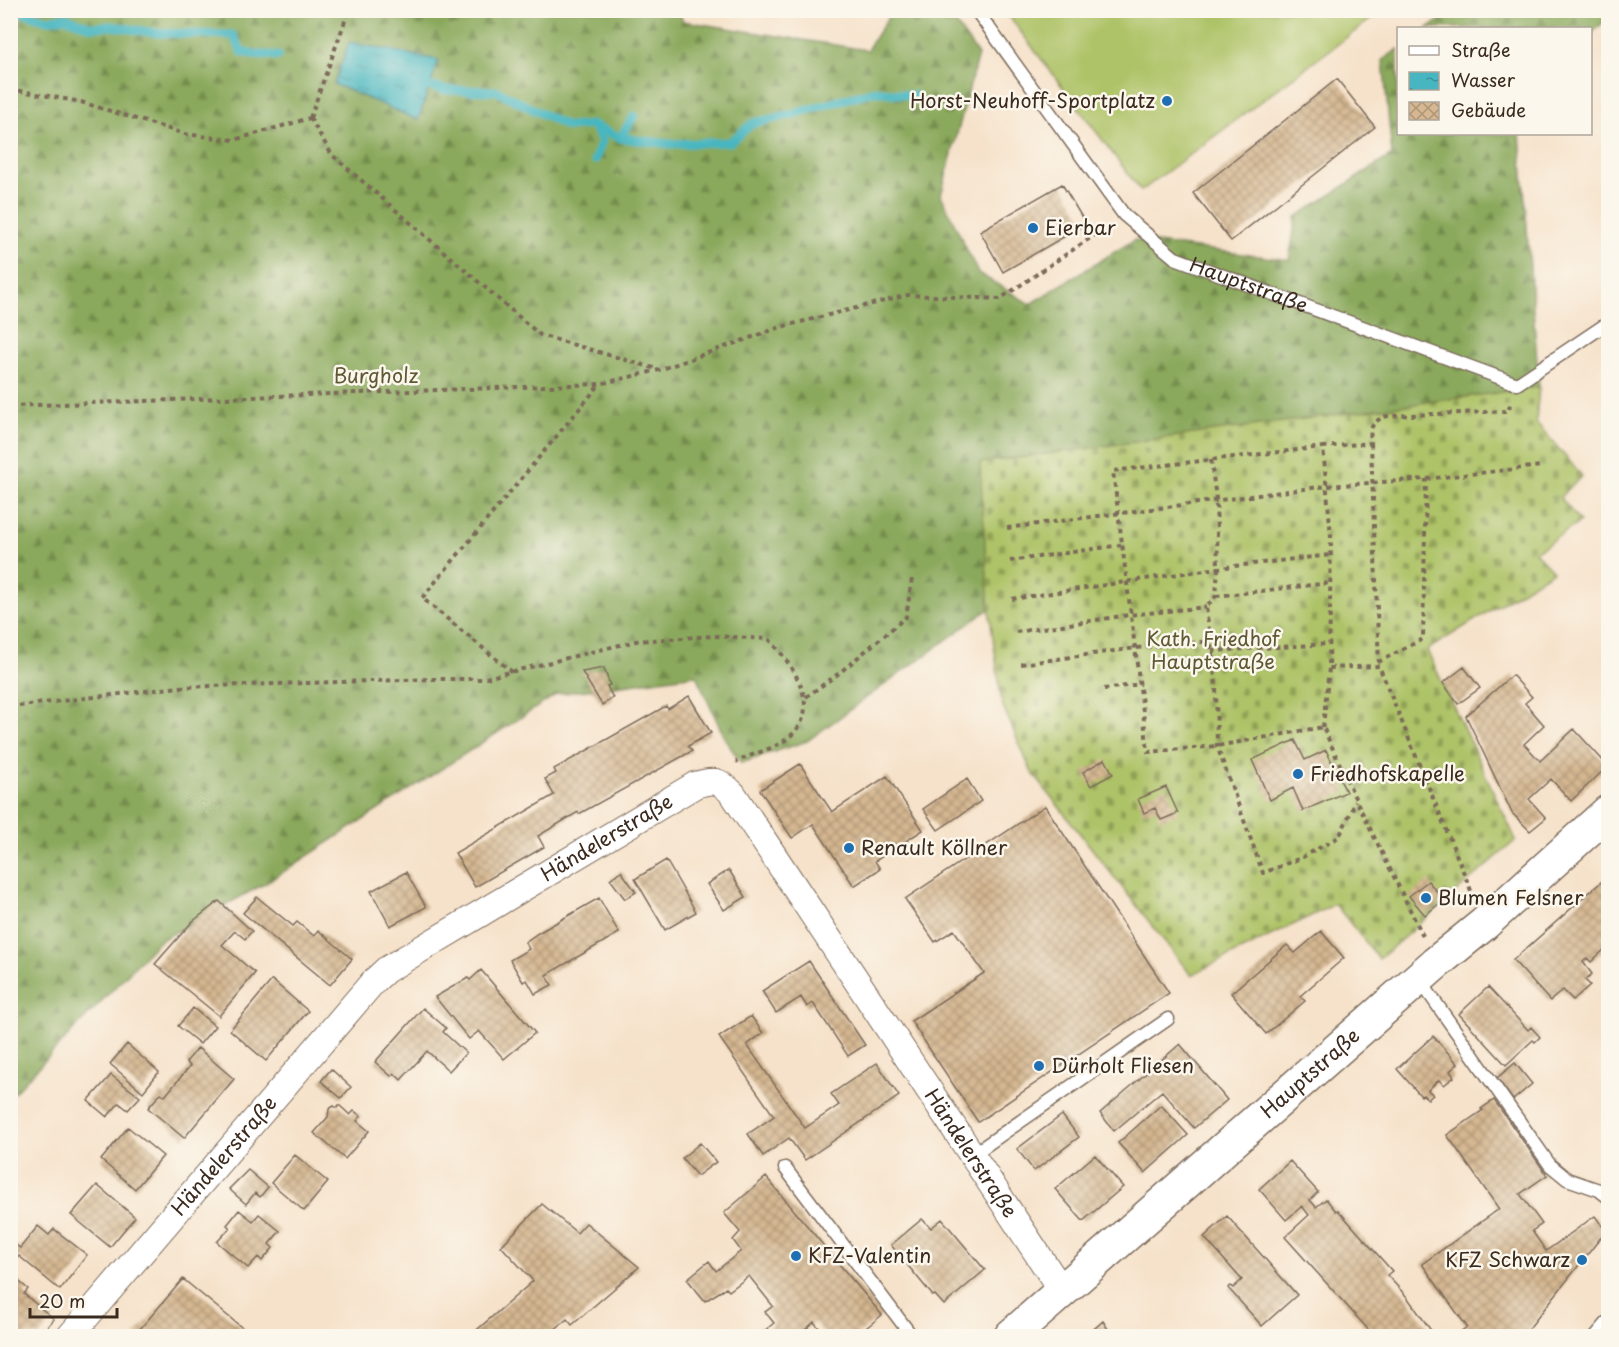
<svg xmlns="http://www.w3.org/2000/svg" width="1619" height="1347" font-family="'Playpen Sans',sans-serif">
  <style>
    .forest { fill: url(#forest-firs); stroke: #626a3d; stroke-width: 1.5 }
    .cemetery { fill: url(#cemetery-stones); stroke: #747642; stroke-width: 1.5 }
    .pitch { fill: #aec367; stroke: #747642; stroke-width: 1.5 }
    .water { fill: url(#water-ripples); stroke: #41706f; stroke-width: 1.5 }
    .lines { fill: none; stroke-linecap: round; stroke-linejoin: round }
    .stream { stroke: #47b6c0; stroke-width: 9 }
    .building { fill: url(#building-cross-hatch) }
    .service-casing { stroke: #7c6a5a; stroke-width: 15 }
    .minor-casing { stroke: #7c6a5a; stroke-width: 28 }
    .secondary-casing { stroke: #7c6a5a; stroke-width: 36 }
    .path { stroke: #7c6a5a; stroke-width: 4; stroke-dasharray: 4.5 4.5; stroke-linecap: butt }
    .service { stroke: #fff; stroke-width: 12 }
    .minor { stroke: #fff; stroke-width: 26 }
    .secondary { stroke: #fff; stroke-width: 33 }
    .poi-dot { fill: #1f6fb2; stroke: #fbf7ec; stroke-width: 2 }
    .labels { text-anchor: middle; stroke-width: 5; stroke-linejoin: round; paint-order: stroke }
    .poi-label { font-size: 20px; fill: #3b2a1e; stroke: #fbf7ec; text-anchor: start }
    .street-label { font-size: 20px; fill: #3b2a1e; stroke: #fbf7ec }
    .park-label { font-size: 20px; fill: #5e5834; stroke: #fbf7ec }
  </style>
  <defs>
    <pattern id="forest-firs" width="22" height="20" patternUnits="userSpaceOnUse" patternTransform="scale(1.5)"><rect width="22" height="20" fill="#8aa95c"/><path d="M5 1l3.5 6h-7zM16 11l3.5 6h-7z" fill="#728a4b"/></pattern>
    <pattern id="cemetery-stones" width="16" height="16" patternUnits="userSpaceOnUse" patternTransform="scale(1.5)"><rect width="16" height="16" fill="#aec367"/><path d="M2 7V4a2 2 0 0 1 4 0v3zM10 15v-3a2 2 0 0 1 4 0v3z" fill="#8f9f54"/></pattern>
    <pattern id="water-ripples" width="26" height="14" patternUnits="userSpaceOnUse" patternTransform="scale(1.5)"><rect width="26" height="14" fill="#47b6c0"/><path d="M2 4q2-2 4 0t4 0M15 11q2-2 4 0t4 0" fill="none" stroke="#3c949b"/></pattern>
    <pattern id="building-cross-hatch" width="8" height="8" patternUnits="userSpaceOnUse" patternTransform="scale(1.5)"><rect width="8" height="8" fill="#d5b791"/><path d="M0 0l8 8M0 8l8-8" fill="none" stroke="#ae9576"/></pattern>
  </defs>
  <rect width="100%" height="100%" fill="#fbf7ec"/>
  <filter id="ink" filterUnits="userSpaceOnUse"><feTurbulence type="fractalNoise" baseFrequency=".0167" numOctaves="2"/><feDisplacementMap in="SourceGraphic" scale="12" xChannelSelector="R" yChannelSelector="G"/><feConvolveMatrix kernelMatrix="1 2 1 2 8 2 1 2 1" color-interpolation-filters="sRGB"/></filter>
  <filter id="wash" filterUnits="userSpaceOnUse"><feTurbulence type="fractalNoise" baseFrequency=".008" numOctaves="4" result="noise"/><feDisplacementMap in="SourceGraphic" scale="24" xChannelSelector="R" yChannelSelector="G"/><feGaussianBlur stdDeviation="1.35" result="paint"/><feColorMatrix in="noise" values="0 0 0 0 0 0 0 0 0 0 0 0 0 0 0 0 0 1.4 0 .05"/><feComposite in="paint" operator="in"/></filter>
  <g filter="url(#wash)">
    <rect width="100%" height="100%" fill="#f6e2ca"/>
    <!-- forest -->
    <path class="forest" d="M678,10L683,21L867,50L892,11H947L978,55L941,195L978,273L1030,304L1134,240L1289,260L1296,217L1392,155L1383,60L1398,49V134H1520L1539,387L981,463L989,609L807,741L741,763L725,739L696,675L557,694L266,883L159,941L11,1096L10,11Z
      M1454,10L1608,11V18L1591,34L1590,28H1428Z"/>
    <!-- cemetery -->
    <path class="cemetery" d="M1539,387L1536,422L1582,476L1560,497L1580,522L1535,552L1553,571L1427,650L1516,840L1379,959L1335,904L1191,975L1031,771L1002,704L989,609L980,463Z"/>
    <!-- pitch -->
    <path class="pitch" d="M1005,11H1382L1141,191Z"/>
    <!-- water -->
    <path class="water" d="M349,42L439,60L418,120L334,84Z"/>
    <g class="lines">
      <!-- stream -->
      <path class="stream" d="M15,10L47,20L65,17L91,27L112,26L156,33L233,35L242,52L251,54L278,56
        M420,84L446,90L497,91L568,127L593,125L620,138L670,144L730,142L753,123L790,115L874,91L916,96
        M593,125L602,141L595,160
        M620,138L634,116"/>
    </g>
    <g id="blocks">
      <!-- building -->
      <path class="building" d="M1337,79L1375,127L1231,241L1193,193Z
        M1062,184L1086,224L1003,272L980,231Z
        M1464,667L1480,688L1458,704L1443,683Z
        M604,668L610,685L607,686L613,698L602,705L582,672Z
        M1512,675L1532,697L1525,703L1544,725L1524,744L1540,761L1574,729L1608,766L1571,801L1551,779L1529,799L1546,818L1530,831L1512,813L1466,716Z
        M689,696L711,733L688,746L692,751L579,814L578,812L538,836L544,847L475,887L455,853L554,795L545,779L556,773L554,769L666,706L668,709Z
        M1295,740L1305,760L1326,750L1346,792L1303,811L1293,788L1270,800L1252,760Z
        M1105,759L1113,774L1091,786L1083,772Z
        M800,764L832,812L887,776L923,830L875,861L880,869L854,886L813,824L792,838L760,790Z
        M967,779L981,801L938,830L923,809Z
        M1166,787L1178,813L1161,820L1155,808L1144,813L1138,799Z
        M1045,806L1169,993L978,1122L911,1021L984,973L954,930L935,942L905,899Z
        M666,860L696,912L665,930L635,879Z
        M729,870L746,897L724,910L707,884Z
        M621,871L636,892L625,899L610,879Z
        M406,872L426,907L390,926L371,891Z
        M1608,876V937L1606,939L1608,946L1591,962L1587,958L1583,962L1592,974L1585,980L1590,985L1573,1000L1563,990L1550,1001L1513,960Z
        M1428,881L1444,900L1425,915L1409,896Z
        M257,897L293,926L297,922L314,936L318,930L352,959L330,985L243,913Z
        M599,898L619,933L546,975L552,985L535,994L527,980L523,982L510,960L529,949L525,942L538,933Z
        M219,901L252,931L245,939L235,931L222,945L255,973L219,1016L155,964L192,922Z
        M1321,931L1344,958L1300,996L1305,1001L1266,1034L1231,993L1287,945L1295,953Z
        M809,961L865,1045L848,1056L813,1003L807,1007L801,997L776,1013L762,991Z
        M481,970L535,1033L504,1059L479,1031L469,1039L435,997L468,978L470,980Z
        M272,980L308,1011L266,1061L230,1030Z
        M1488,987L1528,1030L1531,1027L1540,1037L1535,1042L1533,1040L1506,1065L1459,1014Z
        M193,1008L215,1026L200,1044L178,1026Z
        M423,1008L446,1028L443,1032L466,1053L449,1071L427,1051L401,1080L394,1073L391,1076L375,1062Z
        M751,1016L763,1033L747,1045L805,1128L839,1105L831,1094L877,1063L899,1096L805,1160L789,1138L763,1156L748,1134L774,1116L719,1037Z
        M1433,1036L1458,1064L1450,1071L1454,1077L1444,1085L1439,1080L1428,1090L1433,1095L1428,1099L1423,1095L1421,1096L1397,1069Z
        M127,1044L159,1072L143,1092L110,1064Z
        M1180,1044L1227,1100L1194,1128L1162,1091L1114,1131L1100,1113Z
        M198,1048L234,1079L184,1138L148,1108L161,1093L165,1096L190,1066L186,1062Z
        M1515,1063L1532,1084L1513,1100L1497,1078Z
        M331,1069L351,1087L341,1098L321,1081Z
        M111,1075L140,1097L128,1110L119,1103L107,1117L88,1101Z
        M1494,1100L1547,1175L1520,1194L1542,1224L1532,1231L1546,1251L1595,1216L1606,1231L1523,1336H1454L1467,1327L1422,1264L1499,1209L1447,1135L1483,1110L1481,1109Z
        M339,1105L350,1115L354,1111L361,1116L357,1121L369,1131L345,1159L314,1133L328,1117L329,1109L334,1106L337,1108Z
        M1161,1105L1188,1135L1145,1173L1118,1143Z
        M1062,1115L1079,1137L1034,1171L1017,1149Z
        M128,1127L163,1156L135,1189L101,1160Z
        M700,1143L716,1162L697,1176L682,1158Z
        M295,1155L328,1182L304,1211L271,1183Z
        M1095,1155L1123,1187L1083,1221L1055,1189Z
        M1290,1161L1318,1192L1310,1200L1316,1207L1326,1199L1336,1211L1338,1210L1392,1271L1387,1275L1407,1297L1435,1336H1374L1285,1237L1309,1215L1302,1206L1286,1220L1259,1189Z
        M248,1170L268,1187L260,1197L255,1193L246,1204L229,1189Z
        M766,1177L882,1315L856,1336H826L814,1322L805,1330L811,1336H758L774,1323L765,1312L773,1306L749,1276L729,1291L726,1288L705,1301L687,1279L709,1261L716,1271L741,1251L733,1240L740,1232L724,1213Z
        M97,1185L135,1217L110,1247L71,1215Z
        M542,1204L577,1233L586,1223L639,1267L572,1325L567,1319L547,1336H470L533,1281L501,1246Z
        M239,1210L253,1221L259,1214L280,1231L269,1244L273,1248L262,1261L258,1257L248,1268L217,1242L230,1228L227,1225Z
        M1227,1216L1297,1295L1262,1326L1228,1288L1231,1286L1233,1288L1242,1280L1204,1237Z
        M922,1219L931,1228L942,1219L985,1270L944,1305L935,1295L933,1296L891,1245Z
        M38,1226L49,1235L54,1229L87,1255L60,1290L19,1256L13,1263L10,1261V1241L20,1248Z
        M15,1278L28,1289L24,1294L54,1319L39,1336L10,1335V1282Z
        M183,1279L252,1336H134Z
        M1103,1321L1112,1336H1086Z"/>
    </g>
  </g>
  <g filter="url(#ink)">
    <use href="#blocks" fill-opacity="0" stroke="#7c6a5a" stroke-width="1.5"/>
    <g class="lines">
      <defs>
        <g id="service">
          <path id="s1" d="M976,10L1124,215L1175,258L1517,384L1608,323"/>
          <path d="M1419,979L1550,1165L1567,1179L1599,1190L1608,1197"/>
          <path d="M972,1155L1168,1019"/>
          <path d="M785,1168L908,1331"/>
          <path d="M1596,1336L1608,1322"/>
        </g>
        <g id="minor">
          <path id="s2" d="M70,1336L373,982L386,970L695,785C715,779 719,780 733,794L1062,1291"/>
        </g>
        <g id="secondary">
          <path id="s3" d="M1011,1336L1436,963L1484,924L1608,812"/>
        </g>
      </defs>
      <!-- service casing -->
      <use href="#service" class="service-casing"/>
      <!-- minor casing -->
      <use href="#minor" class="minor-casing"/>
      <!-- secondary casing -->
      <use href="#secondary" class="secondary-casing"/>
      <!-- path -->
      <path class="path" d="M10,89L81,102L185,134L234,140L310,118
        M310,118L332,155L540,335L657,369
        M310,118L349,10
        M10,406L600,384L659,370L781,327L908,295L1000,299L1108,226
        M1371,443L1379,666
        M1323,447L1371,443C1369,427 1372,421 1387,416L1508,411L1511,402
        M1211,460L1216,499L1218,568L1216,596L1206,607L1216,685L1217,746L1263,873L1301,858L1339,837L1356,801
        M1007,528L1327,486L1426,479L1542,466
        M1010,561L1121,545
        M1216,596L1330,583
        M1012,599L1218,568L1330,555
        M1016,632L1129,615L1206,607
        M1212,651L1330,644
        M1378,662L1423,639L1426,479
        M1021,664L1136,648L1211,641
        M512,672L422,598L600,384
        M1104,689L1141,684
        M806,697L838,674L906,617L912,579
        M10,707L180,687L434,679H482L636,641L713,636L769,639C796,669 829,716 779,744C766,751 749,755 736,762
        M1323,727L1329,668
        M1423,936L1356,800L1323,727L1217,746L1148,752L1113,471L1323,447L1331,536L1329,668L1379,666L1472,893"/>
      <!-- service -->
      <use href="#service" class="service"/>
      <!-- minor -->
      <use href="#minor" class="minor"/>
      <!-- secondary -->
      <use href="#secondary" class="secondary"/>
    </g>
  </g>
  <!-- markers -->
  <g class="poi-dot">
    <circle cx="1167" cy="101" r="6"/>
    <circle cx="1033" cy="228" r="6"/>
    <circle cx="1298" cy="774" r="6"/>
    <circle cx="849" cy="848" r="6"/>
    <circle cx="1426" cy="898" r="6"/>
    <circle cx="1039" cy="1066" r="6"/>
    <circle cx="796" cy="1256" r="6"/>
    <circle cx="1582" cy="1260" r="6"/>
  </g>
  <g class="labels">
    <!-- poi labels -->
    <g class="poi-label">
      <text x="1155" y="108" text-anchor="end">Horst-Neuhoff-Sportplatz</text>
      <text x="1045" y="235">Eierbar</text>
      <text x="1310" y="781">Friedhofskapelle</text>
      <text x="861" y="855">Renault Köllner</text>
      <text x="1438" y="905">Blumen Felsner</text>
      <text x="1051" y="1073">Dürholt Fliesen</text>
      <text x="808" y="1263">KFZ-Valentin</text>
      <text x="1570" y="1267" text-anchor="end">KFZ Schwarz</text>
    </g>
    <!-- street labels -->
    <g class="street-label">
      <text dy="7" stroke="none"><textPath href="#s1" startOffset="398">Hauptstraße</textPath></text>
      <text dy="7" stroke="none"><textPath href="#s2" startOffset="741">Händelerstraße</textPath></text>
      <text dy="7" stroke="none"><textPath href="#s3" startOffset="398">Hauptstraße</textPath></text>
      <text dy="7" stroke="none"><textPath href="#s2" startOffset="1317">Händelerstraße</textPath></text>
      <text dy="7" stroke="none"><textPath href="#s2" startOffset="237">Händelerstraße</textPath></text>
    </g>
    <!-- park labels -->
    <g class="park-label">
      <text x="376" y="383">Burgholz</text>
      <text x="1213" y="646">Kath. Friedhof<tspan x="1213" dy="23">Hauptstraße</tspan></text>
    </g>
  </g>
  <!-- margin -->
  <rect width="1619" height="1347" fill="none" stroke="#fbf7ec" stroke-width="36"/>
  <!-- legend -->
  <rect x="1397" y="27" width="195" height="108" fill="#fbf7ec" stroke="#aea59a" stroke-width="1.5"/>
  <rect x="1409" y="46" width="30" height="9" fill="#ffffff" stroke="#aea59a" stroke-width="1.5"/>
  <text x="1451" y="57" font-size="18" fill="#3b2a1e">Straße</text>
  <rect x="1409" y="72" width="30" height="18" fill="url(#water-ripples)" stroke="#aea59a" stroke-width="1.5"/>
  <text x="1451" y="87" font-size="18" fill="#3b2a1e">Wasser</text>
  <rect x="1409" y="102" width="30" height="18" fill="url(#building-cross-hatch)" stroke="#aea59a" stroke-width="1.5"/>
  <text x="1451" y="117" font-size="18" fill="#3b2a1e">Gebäude</text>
  <!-- scale -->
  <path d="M30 1308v9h87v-9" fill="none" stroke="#3b2a1e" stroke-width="3"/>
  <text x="39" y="1308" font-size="18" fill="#3b2a1e" stroke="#fbf7ec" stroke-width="4.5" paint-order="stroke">20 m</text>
</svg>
